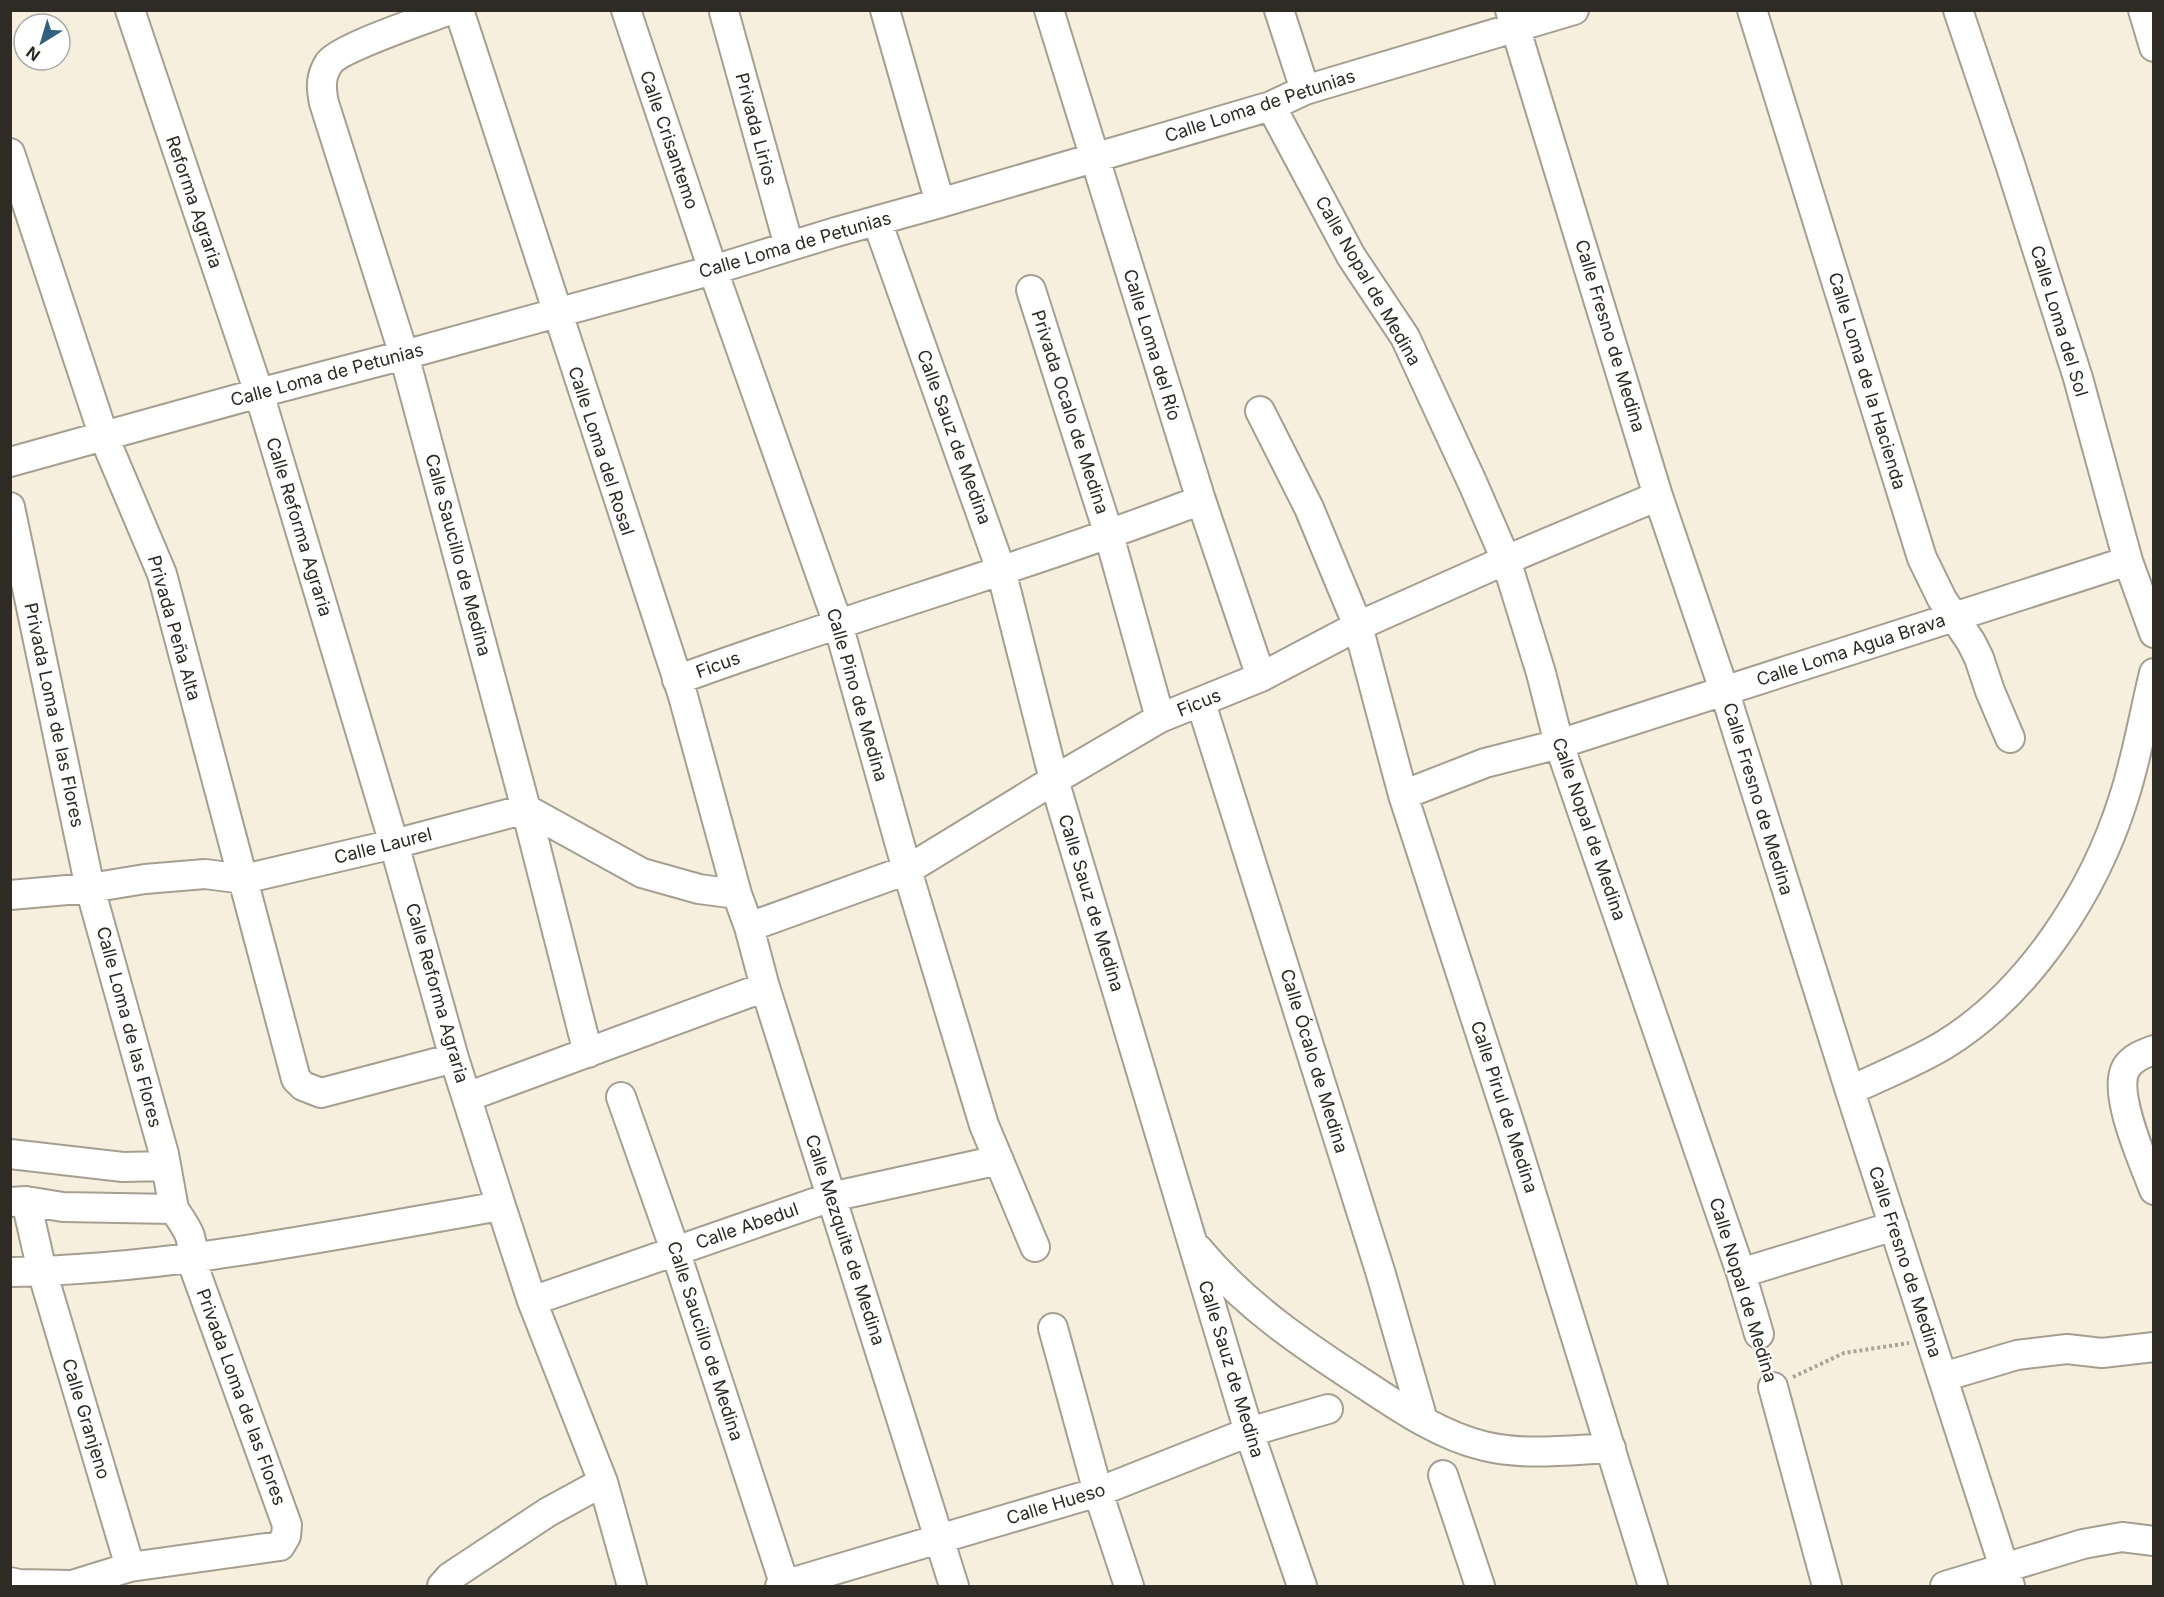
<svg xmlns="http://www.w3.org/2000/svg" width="2164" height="1597" font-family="Inter,sans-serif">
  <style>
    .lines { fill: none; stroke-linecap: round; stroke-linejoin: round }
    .minor-casing { stroke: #a69f8f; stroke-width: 32 }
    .path { stroke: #a9a396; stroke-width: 4; stroke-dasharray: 3 3; stroke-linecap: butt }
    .minor { stroke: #fff; stroke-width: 28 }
    .labels { text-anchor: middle; stroke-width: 4.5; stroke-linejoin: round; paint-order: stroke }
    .street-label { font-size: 18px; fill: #2e2b25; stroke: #fff }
  </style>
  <rect width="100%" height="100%" fill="#f7efde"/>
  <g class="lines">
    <defs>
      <path id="minor" d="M130,10L259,393L394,844L454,1058L501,1206L532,1301L603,1482L632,1586
        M449,10C425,20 341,47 329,63C320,77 321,88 324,103L404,355L526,809L588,1053
        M459,10L683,696L737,894L749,927L765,987L954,1586
        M626,10L713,270L838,624L907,870L984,1125L1035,1247
        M885,10L940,203
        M1049,10L1201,500L1261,677
        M1279,10L1305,90
        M1510,10L1658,496L1724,690L1850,1091L2010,1586
        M1752,10L1922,558L1942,599L1971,642L1979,658L1990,691L2010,738
        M1958,10L2010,164L2078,378L2128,561L2154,633
        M2143,10L2154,47
        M724,12L789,246
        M1271,106L1351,256L1405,337L1473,484L1506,560L1541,673L1559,744L1741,1273L1759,1334
        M10,153L104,437L162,574L296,1079L303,1086L321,1093L454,1058
        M877,221L1001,570L1054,780L1249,1432L1302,1586
        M1031,290L1109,535L1160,718
        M1260,411L1309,508L1358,626L1403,795L1512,1131L1653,1586
        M10,462L259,393L404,355L713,270L836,232L940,203L1271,106L1305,90L1574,10
        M10,507L90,888L164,1154L174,1209
        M677,680C851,616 1029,566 1201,500
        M1201,703L1380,1271L1423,1420
        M1403,795L1485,763L1559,744L2128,561
        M10,895L90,888L145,879L205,874L244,879L394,844L526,809L642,873L699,889L737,894
        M749,927L907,870L1054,780L1160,718L1261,677L1358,626L1506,560L1658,496
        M2154,1050C2143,1054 2132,1058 2126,1068C2112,1093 2144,1163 2154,1190
        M1850,1091C1880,1076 1914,1063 1944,1045C2029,993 2095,891 2124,797C2137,757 2144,714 2154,673
        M467,1097L765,987
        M621,1097L675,1250L785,1586
        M10,1154L123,1167L166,1166
        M26,1201L42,1271L130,1567
        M10,1202L26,1201L63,1207L174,1209C186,1228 195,1236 191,1259L287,1525L286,1536L280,1546L130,1567L72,1585L19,1584L10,1582
        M1198,1249C1245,1306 1305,1346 1367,1386C1403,1410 1442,1436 1484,1446C1525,1456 1569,1450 1611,1448
        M10,1272C176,1269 338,1234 501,1206
        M1741,1273L1894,1226
        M532,1301L831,1197L999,1160
        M1053,1328L1098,1492L1129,1586
        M1943,1377L2017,1355L2067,1349L2102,1353L2154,1347
        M1773,1387L1827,1586
        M1443,1475L1480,1586
        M442,1586L450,1577L548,1512L603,1482
        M780,1586L1098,1492L1249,1432L1328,1409
        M1945,1586L2083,1544L2122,1537L2154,1541"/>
    </defs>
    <!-- minor casing -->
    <use href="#minor" class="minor-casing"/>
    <!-- path -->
    <path class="path" d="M1793,1377L1844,1353L1909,1343"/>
    <!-- minor -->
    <use href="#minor" class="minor"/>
  </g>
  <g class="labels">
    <!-- street labels -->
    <g class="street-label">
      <text transform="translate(1260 106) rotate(-18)" y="6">Calle Loma de Petunias</text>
      <text transform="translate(756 129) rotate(75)" y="6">Privada Lirios</text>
      <text transform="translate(669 140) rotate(71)" y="6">Calle Crisantemo</text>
      <text transform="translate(194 202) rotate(71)" y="6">Reforma Agraria</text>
      <text transform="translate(795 245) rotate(-16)" y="6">Calle Loma de Petunias</text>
      <text transform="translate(1368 281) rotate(60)" y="6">Calle Nopal de Medina</text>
      <text transform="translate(2059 321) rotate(73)" y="6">Calle Loma del Sol</text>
      <text transform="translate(1610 336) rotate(73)" y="6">Calle Fresno de Medina</text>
      <text transform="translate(1152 345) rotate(73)" y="6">Calle Loma del Río</text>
      <text transform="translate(327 375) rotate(-15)" y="6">Calle Loma de Petunias</text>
      <text transform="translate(1867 381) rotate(73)" y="6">Calle Loma de la Hacienda</text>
      <text transform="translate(1070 412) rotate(72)" y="6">Privada Ocalo de Medina</text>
      <text transform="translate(954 437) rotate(70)" y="6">Calle Sauz de Medina</text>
      <text transform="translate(601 451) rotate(72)" y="6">Calle Loma del Rosal</text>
      <text transform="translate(299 527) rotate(73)" y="6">Calle Reforma Agraria</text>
      <text transform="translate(458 555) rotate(75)" y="6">Calle Saucillo de Medina</text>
      <text transform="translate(174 628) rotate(74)" y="6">Privada Peña Alta</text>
      <text transform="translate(1851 650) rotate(-18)" y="6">Calle Loma Agua Brava</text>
      <text transform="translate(718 665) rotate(-20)" y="6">Ficus</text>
      <text transform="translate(857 695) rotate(74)" y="6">Calle Pino de Medina</text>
      <text transform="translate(1199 703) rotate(-22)" y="6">Ficus</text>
      <text transform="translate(54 715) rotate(78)" y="6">Privada Loma de las Flores</text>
      <text transform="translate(1758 799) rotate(73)" y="6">Calle Fresno de Medina</text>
      <text transform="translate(1589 829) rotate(71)" y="6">Calle Nopal de Medina</text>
      <text transform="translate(383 846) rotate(-14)" y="6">Calle Laurel</text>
      <text transform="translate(1091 903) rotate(73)" y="6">Calle Sauz de Medina</text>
      <text transform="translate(437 993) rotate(74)" y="6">Calle Reforma Agraria</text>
      <text transform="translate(129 1027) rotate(75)" y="6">Calle Loma de las Flores</text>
      <text transform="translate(1314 1061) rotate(73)" y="6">Calle Ócalo de Medina</text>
      <text transform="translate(1504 1107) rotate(72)" y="6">Calle Pirul de Medina</text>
      <text transform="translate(747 1226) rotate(-19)" y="6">Calle Abedul</text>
      <text transform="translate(845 1240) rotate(72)" y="6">Calle Mezquite de Medina</text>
      <text transform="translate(1905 1262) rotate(72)" y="6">Calle Fresno de Medina</text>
      <text transform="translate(1743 1290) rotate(73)" y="6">Calle Nopal de Medina</text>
      <text transform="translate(705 1341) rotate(72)" y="6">Calle Saucillo de Medina</text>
      <text transform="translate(1231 1369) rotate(73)" y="6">Calle Sauz de Medina</text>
      <text transform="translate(241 1397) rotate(70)" y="6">Privada Loma de las Flores</text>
      <text transform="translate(86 1419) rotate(73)" y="6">Calle Granjeno</text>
      <text transform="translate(1056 1504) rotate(-17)" y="6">Calle Hueso</text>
    </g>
  </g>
  <!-- border -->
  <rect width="2164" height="1597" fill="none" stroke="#2e2b25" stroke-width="24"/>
  <!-- north arrow -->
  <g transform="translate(42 42) rotate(217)"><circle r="28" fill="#ffffff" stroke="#abaaa8" stroke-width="1.5"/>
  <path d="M0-4.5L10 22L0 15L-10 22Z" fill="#2f617e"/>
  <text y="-9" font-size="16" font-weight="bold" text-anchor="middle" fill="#2e2b25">N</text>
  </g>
</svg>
